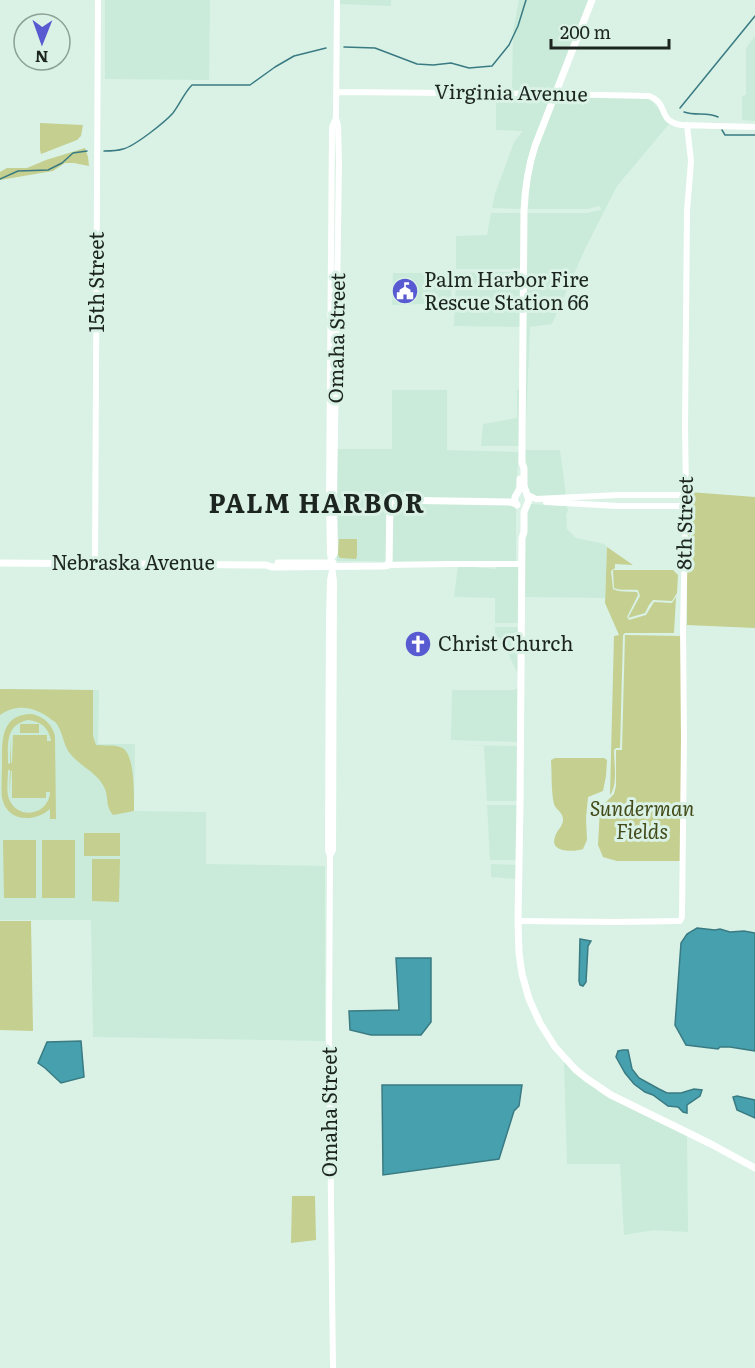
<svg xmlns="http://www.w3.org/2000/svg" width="755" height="1368" font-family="Literata,serif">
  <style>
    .built { fill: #caebd9 }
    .green { fill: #c4cf90; fill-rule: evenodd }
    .water { fill: #47a0ad; stroke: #3a7b83; stroke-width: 1.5 }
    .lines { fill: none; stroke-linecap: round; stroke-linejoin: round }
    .stream { stroke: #3a7b83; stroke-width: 1.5 }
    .tertiary { stroke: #fff; stroke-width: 6 }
    .secondary { stroke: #fff; stroke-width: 7 }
    .labels { text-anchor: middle; stroke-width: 6; stroke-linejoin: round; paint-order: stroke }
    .street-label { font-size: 20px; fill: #1c2520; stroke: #d9f2e5 }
    .poi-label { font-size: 20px; fill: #1c2520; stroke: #d9f2e5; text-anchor: start }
    .park-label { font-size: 20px; font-style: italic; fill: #444b1b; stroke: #d9f2e5 }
    .district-label { font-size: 26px; font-weight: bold; letter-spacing: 1.5px; fill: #1c2520; stroke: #d9f2e5 }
  </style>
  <rect width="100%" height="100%" fill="#d9f2e5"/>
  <!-- built -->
  <path class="built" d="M105,0H210L209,80L105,79Z
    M340,0H391V6L340,4Z
    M519,0H588L553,91L512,92L513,30Z
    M755,36V121L742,120V96L746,95V48Z
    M496,96H551L533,145L522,209L492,208L495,194L514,142L523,131L496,130Z
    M555,96L649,98L661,111L665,119L669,124L617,186L585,249L552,324L530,327L525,446L526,213H587L601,210L600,206L587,209H526L531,165Z
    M491,213H522V269H456V236L487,235Z
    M508,272L522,273L521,327L454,326L456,273Z
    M393,273H452L451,303L392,305Z
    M392,390H447V450L519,452L516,490V562L337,561V449H392Z
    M517,390H521L520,446H481L483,424L517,418Z
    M524,450H560L566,495L536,497L532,495L527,489Z
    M530,504L567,506L568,510L566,515L567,529L576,538L604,544L607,547L605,598L523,597L526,512Z
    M458,566L496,569L495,566H520L519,623H495V598L454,597Z
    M495,627H519V677L507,651L495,640Z
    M519,688L518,742L451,740L452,690H513Z
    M0,689L99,690L98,744H135L134,811L206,812V864L325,866V1041L93,1037L91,920H0Z
    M451,745L518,746V801H487L484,746Z
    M487,805H518L517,860H490Z
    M491,864L517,865V879L491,877Z
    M564,1062L603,1095L687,1135L688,1232L654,1230L624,1235L620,1164H567Z"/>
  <!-- green -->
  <path class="green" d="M40,123L83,125L81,136L77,140L41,154L40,150Z
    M85,148L88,157L89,166L74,163H65L53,171L0,180V172L7,168H27L46,160Z
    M689,492L755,497V628L687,625V508Z
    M339,539H357V556L356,559L340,558L338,555Z
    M607,547L633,565L615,564V568L611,571L613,589C620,593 629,591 637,592L638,595L627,617L629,620L646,615L654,602L672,603L676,597L674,633H625L623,635L620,748H616L614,750C614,764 618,784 610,795L614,636L619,635L605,603Z
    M613,570H673L678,575L677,593L672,601L653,600L649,605L645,613L628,618L640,596L638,590C630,589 621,591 614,588Z
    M625,635L682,636L681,861H617L603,857L598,845L600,808L614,794L616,786V750H622Z
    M0,689L93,690V736L96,745C104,746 118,744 124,749C135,758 134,797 134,811L113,815C105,806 109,799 105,789C99,774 82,767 72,756C63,746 64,736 58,726C57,723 54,721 52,720C36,707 17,703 0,715Z
    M32,714C44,717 52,724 55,736L56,819H50V809C34,823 7,822 2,798C1,788 2,776 2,765C2,742 0,714 32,714ZM28,720C41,721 49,728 51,741H47V735H13L12,763H11L10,738V763L8,764C8,744 5,725 28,720ZM8,770H10L9,795L11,771H12V798H46V792H50C49,815 18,821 9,799C6,791 8,779 8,770Z
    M20,724H39V733H20Z
    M555,758H604L607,760L606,776L603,791L588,797L586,818L587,840L583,849C574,852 549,853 555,837C557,829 566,825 562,815C560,811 555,808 554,804C551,791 552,774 551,760Z
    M84,833H120V856H84Z
    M3,840H36V898H4Z
    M42,840H75V898H42Z
    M92,859H120L119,902L92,901Z
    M0,921H31L33,1031L0,1030Z
    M292,1196H315L316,1240L291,1243Z"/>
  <!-- water -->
  <path class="water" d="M697,928L715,930L720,929L730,932L744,931L755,933V1051L730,1047H720L718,1049L686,1045L675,1025L681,943L687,934Z
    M580,939L591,941L588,946L586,982L583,986L580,985L579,981Z
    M396,958H431V1022L421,1035H371L350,1030L349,1011L399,1010Z
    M81,1041L84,1077L61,1083L45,1068L38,1063L47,1042Z
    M623,1050H628L632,1069L639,1078L659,1089L667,1093H681L694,1089L702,1090L700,1096L687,1105V1113L683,1112L678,1107L668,1106L653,1095L645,1092L634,1084L625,1073L616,1057L618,1051Z
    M382,1085H522L519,1106L514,1111L499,1159L383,1175Z
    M737,1096L755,1100V1118L737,1110L733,1097Z"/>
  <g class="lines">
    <!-- stream -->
    <path class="stream" d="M344,47L375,48L417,64L433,65L451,63L469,68L492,66L509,45L518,26L526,0
      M680,108L755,16
      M684,112C695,116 707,112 718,117
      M722,130L725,135H755
      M104,151C110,151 117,151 123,149C135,146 165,122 173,113C180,104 184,93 192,85H250L275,67L294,56L326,48
      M0,179L18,171L48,170L62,163L73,153L87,151"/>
    <!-- tertiary -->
    <path class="tertiary" d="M336,92L554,94L649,96C670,104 656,120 681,125L755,127
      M528,495L536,499L618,495H686
      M546,502L618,506H685
      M332,558L335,553L334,499L339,163L338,126L336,118L337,0
      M95,563L98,0
      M389,565L451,564H522
      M332,571L330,580L329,619L328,850L330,856L329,1032L333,1368
      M330,856L333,850L334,581L330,553L329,499L332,127L336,118
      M518,921L616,922L680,921L682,917L684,739L683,627L686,495L685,427L687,211L691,161L687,125"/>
    <!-- secondary -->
    <path class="secondary" d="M592,0L535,146C528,167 525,188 524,211L522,448V463L524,468V486L529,500L524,512V532L522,538L520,803L518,921L519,953L522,974L529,999L540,1023L555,1047L576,1070L586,1078L611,1095L711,1144L755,1168
      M517,505C511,497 518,495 520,487C520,486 520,480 520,479
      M0,563L266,565L272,567L384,566L389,565
      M278,563H333
      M389,565L390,500L510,502L516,504"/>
  </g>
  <!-- icons -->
  <defs>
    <symbol id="civic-disc" viewBox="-11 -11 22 22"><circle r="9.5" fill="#585ad1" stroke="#d9f2e5"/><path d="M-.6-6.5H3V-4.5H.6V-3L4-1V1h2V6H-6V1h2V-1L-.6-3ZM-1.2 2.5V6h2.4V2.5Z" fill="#fff"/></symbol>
    <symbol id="church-disc" viewBox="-11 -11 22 22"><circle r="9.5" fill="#585ad1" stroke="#d9f2e5"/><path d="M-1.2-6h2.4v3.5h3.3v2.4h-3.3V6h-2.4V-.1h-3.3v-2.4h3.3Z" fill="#fff"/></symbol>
  </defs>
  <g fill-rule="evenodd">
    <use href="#civic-disc" x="390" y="276" width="30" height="30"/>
    <use href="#church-disc" x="403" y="629" width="30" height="30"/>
  </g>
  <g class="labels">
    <!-- street labels -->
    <g class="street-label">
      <text transform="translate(511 93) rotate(1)" y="7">Virginia Avenue</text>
      <text transform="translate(97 282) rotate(-90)" y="7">15th Street</text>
      <text transform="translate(337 338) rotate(-89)" y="7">Omaha Street</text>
      <text transform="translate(685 523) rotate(-89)" y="7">8th Street</text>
      <text x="133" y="570">Nebraska Avenue</text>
      <text transform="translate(330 1112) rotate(-90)" y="7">Omaha Street</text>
    </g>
    <!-- poi labels -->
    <g class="poi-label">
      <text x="424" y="287">Palm Harbor Fire<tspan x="424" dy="23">Rescue Station 66</tspan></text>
      <text x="438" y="651">Christ Church</text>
    </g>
    <!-- park labels -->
    <g class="park-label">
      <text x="642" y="816">Sunderman<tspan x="642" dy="23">Fields</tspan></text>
    </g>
    <!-- district labels -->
    <g class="district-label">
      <text x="317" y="513">PALM HARBOR</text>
    </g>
  </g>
  <!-- north arrow -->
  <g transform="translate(42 42) rotate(181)"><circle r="28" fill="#d9f2e5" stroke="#8da096" stroke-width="1.5"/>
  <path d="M0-4.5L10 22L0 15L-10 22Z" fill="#585ad1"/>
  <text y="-9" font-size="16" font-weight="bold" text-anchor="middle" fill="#1c2520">N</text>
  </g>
  <!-- scale -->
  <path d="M551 39v9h118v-9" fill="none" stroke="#1c2520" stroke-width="3"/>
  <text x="560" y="39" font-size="18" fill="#1c2520" stroke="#d9f2e5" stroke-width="4.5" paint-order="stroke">200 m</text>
</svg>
